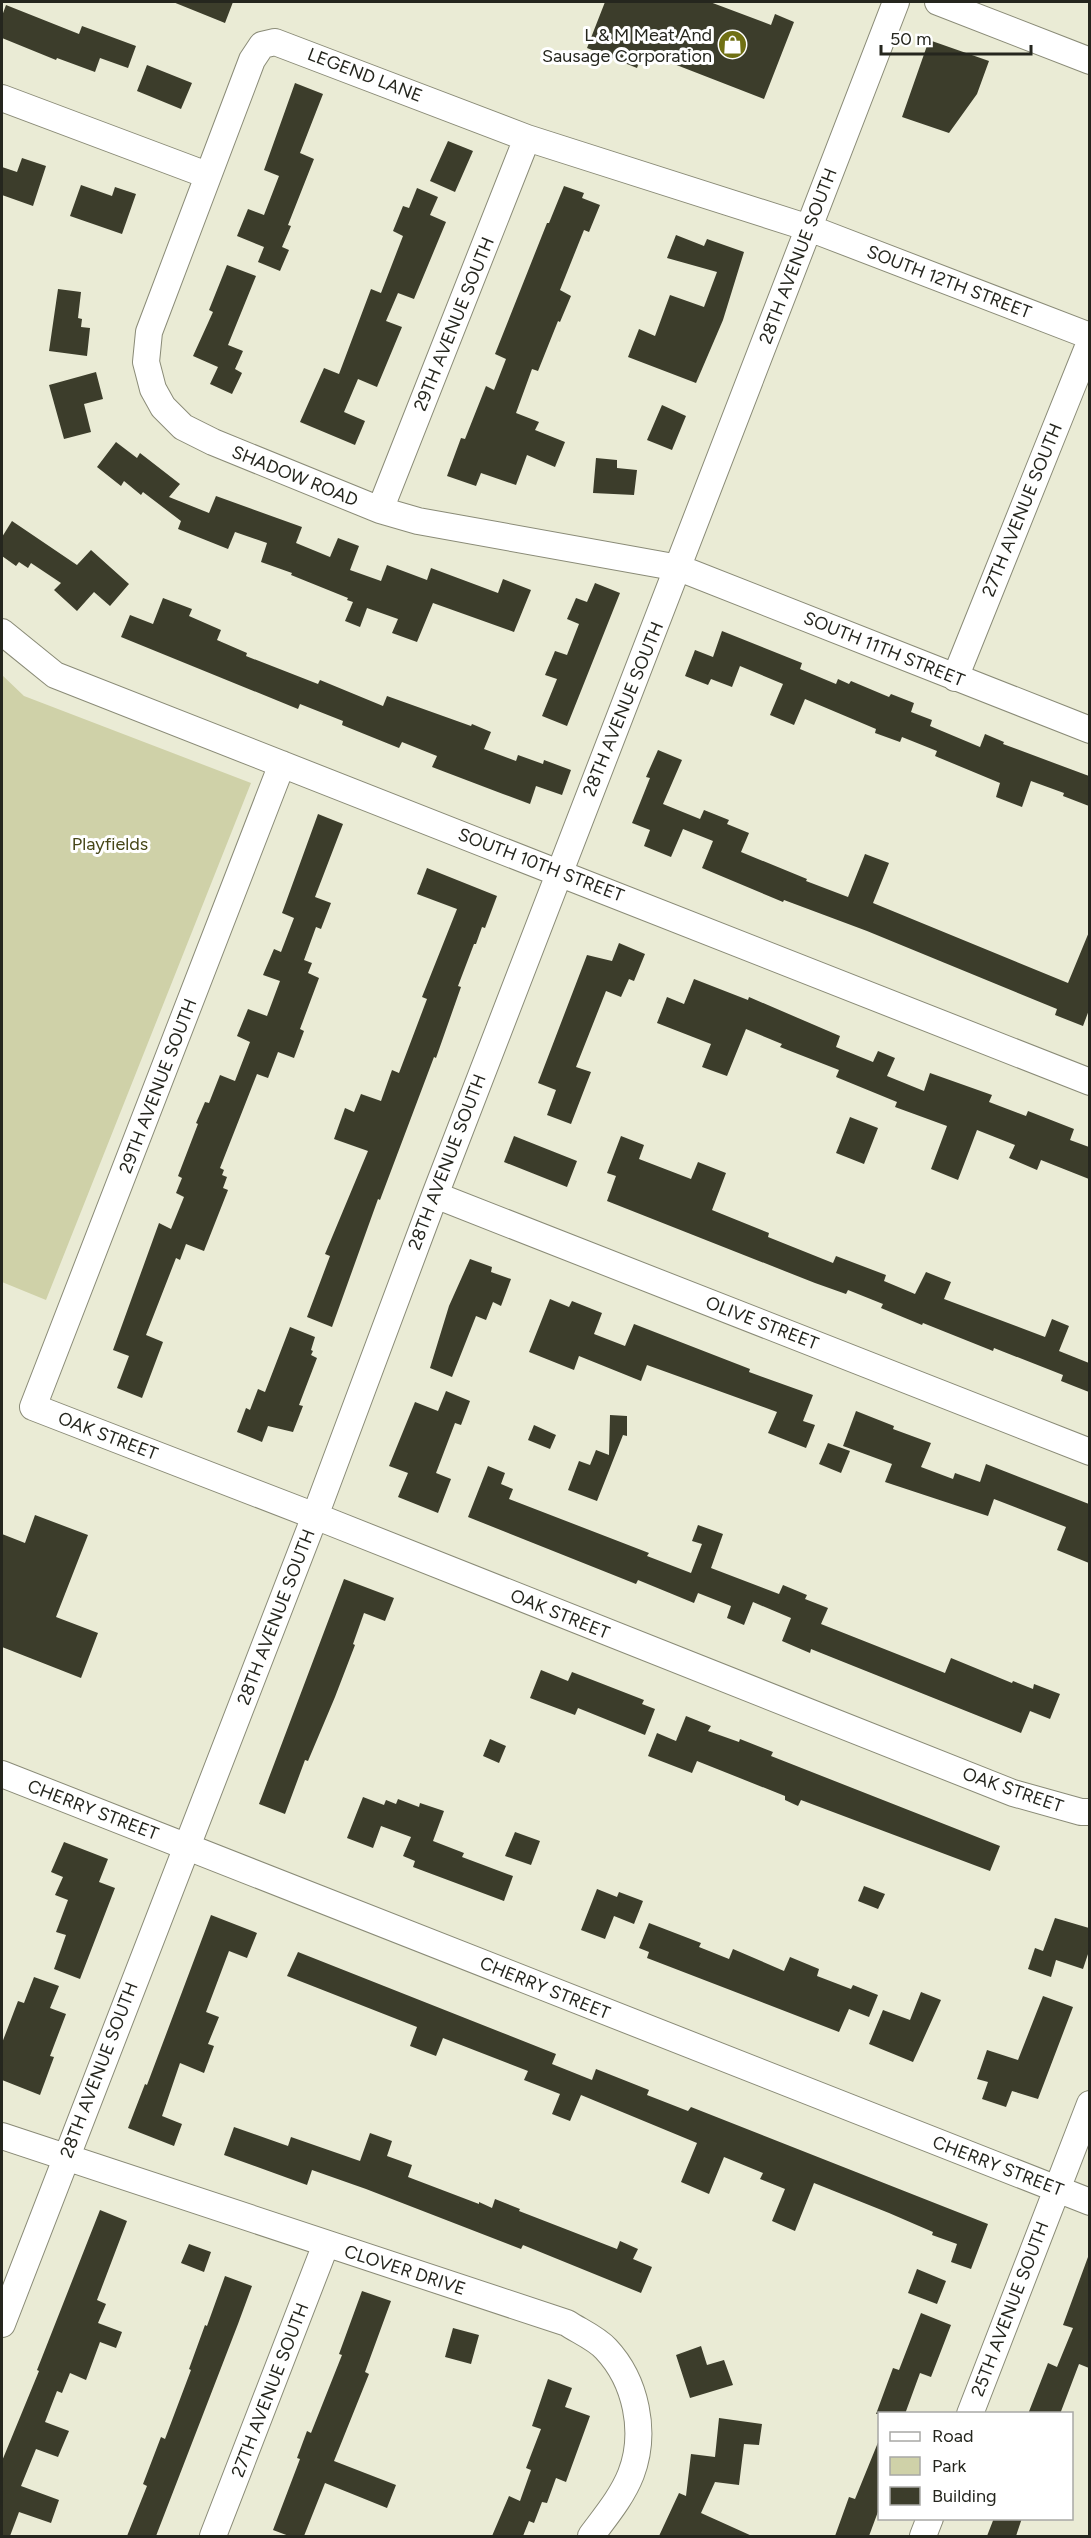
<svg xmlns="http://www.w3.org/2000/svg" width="1091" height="2538" font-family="Figtree,sans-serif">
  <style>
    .green { fill: #cfd1a8 }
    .building { fill: #3c3d2b }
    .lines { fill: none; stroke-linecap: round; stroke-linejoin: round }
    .minor-casing { stroke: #8a8b77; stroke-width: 28 }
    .minor { stroke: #fff; stroke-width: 26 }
    .labels { text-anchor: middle; stroke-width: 6; stroke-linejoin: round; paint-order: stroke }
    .poi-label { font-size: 18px; fill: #25261e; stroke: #fff; text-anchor: end }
    .street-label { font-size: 18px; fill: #25261e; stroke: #fff }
    .park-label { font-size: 18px; fill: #464617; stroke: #fff }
  </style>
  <rect width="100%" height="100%" fill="#eaebd5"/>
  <!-- green -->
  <path class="green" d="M2,675L24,696L251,783L46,1300L2,1282Z"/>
  <!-- building -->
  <path class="building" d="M173,2H233L225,23Z
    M605,2H710L771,25L775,14L794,22L764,99L643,52L637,68L587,48Z
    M6,5L79,34L82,26L136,46L128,68L100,58L95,72L57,58L56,60L2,38V16Z
    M929,40L989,61L977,94L949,133L902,117Z
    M147,65L192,83L181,109L137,91Z
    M295,83L323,94L300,153L314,159L288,225L291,226L282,247L289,250L280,271L258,262L264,247L237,236L248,209L264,215L279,176L264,170Z
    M448,141L473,151L455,192L430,181Z
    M22,158L46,166L33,206L2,195V167L17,172Z
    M81,185L112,196L115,187L136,194L122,234L70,216Z
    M564,186L584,193L582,198L600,205L589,232L584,230L560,290L571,296L560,322L558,321L538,371L532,369L516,413L539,422L535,430L565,442L555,467L527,455L516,485L481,473L476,486L447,476L461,438L465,439L486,386L494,390L506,359L495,354L547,223H549Z
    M417,188L438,197L430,215L446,222L414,299L398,293L386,321L402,327L377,387L358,379L344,412L365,421L355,445L300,422L324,368L339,374L371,289L381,293L403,236L393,231L403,206L409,208Z
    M676,235L704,246L707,239L744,252L723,320L696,383L628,357L639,329L655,336L670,295L704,307L717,272L667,258Z
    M227,265L256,276L228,345L243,351L235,369L242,373L232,394L210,384L218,367L193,356L213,312L209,310Z
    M58,289L81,292L78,318L82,319L81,327L90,328L87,356L49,351Z
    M96,372L103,399L84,404L91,432L64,439L49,385Z
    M662,405L686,416L672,450L647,440Z
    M116,442L137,458L140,453L180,484L169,497L209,513L216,496L302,527L296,543L330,557L338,538L359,546L350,570L381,581L387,565L427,580L431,568L498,593L503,579L531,590L514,632L433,603L417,642L392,633L398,619L367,608L360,627L345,621L353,602L347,600L348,598L291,575L292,573L261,562L267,543L235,532L228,549L178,529L181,521L143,492L141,495L124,481L121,486L97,467Z
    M596,458L617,460V468L637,470L634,495L593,493Z
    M12,521L77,565L91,550L129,584L110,606L94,592L77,611L54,590L61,583L31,563L28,568L19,562L16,566L2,556V537Z
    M595,583L620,593L567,726L542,716L557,679L545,675L555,651L567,655L579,624L567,619L576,598L587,602Z
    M163,598L192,609L189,616L221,630L217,640L247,653L246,656L318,684L320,680L383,706L387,696L471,726L472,724L491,732L484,749L516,761L518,755L543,764L544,760L571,770L562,795L536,786L530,804L503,794L432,767L437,756L402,742L399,748L342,725L343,721L300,704L298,709L121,637L130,615L153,624Z
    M722,631L802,663L800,669L836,684L838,679L849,684L851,681L889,697L891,694L914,703L911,712L932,720L930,726L980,747L985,734L1004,742L1003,744L1089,776V806L1063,796L1064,793L1031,781L1022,807L996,797L1000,783L935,756L937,751L902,737L900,742L875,733L876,729L805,699L794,725L770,715L783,684L740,666L732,687L711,679L708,685L685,676L695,650L713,657Z
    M658,750L682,760L663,804L700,819L704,810L729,820L727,824L749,833L741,852L807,879L806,881L848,897L865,854L889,863L873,903L1068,983L1089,932V1010L1083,1026L1055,1015L1057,1009L867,931L784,900L783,902L702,868L713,841L683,829L671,857L644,846L650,830L632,823L650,778L646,777Z
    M318,814L343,824L315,897L331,903L321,929L316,927L304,960L312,963L308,973L319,978L300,1029L304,1031L294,1058L278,1052L268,1078L257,1074L220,1168L224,1170L222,1175L227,1177L223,1188L228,1190L204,1251L186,1244L180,1260L176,1258L146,1335L163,1342L142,1398L117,1388L129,1356L113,1350L159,1223L171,1229L184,1197L176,1193L182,1178L178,1176L198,1124L196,1123L205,1102L209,1103L220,1075L235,1081L250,1042L237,1036L248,1009L267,1016L280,981L263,975L274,949L281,952L294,918L282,913Z
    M427,868L497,896L485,928L482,927L476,944H474L458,986L461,987L436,1058L434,1057L380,1200L378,1199L332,1327L307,1317L330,1256L325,1254L368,1151L334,1139L345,1108L354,1112L361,1094L381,1101L392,1070L399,1073L427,999L422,997L457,909L417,894Z
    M619,943L645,954L634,981L629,979L621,997L606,991L576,1067L591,1072L571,1124L547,1115L556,1090L538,1083L587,955L612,961Z
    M694,979L748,1000L749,997L840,1036L836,1047L873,1062L878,1051L895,1058L887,1076L924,1091L930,1073L992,1095L989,1102L1026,1116L1028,1111L1074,1129L1070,1140L1089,1147V1179L1041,1160L1037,1170L1009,1158L1015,1145L977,1130L958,1180L931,1169L947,1126L895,1107L897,1102L836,1077L839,1070L780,1047L782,1044L746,1029L727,1076L702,1067L711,1044L657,1023L667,997L684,1004Z
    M850,1117L878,1128L864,1164L836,1153Z
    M514,1136L577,1161L567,1187L504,1162Z
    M621,1136L644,1145L639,1159L691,1179L698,1162L726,1173L712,1210L769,1233L768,1237L833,1263L836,1256L886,1275L884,1281L915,1294L926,1272L951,1282L944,1299L1045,1337L1052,1319L1069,1326L1059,1351L1089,1363V1392L1061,1381L1063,1375L994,1348L993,1351L923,1323L922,1325L881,1308L883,1304L848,1290L846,1294L815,1283L607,1201L616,1176L607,1173Z
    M470,1259L492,1267L491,1272L511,1279L501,1306L493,1302L486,1320L476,1316L452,1377L430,1368L449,1306Z
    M550,1299L569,1307L572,1301L602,1313L594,1334L625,1346L634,1324L750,1369L749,1372L813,1395L803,1421L815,1425L806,1448L768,1433L777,1412L647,1365L641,1381L579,1356L574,1370L529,1352Z
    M290,1327L315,1337L311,1350L313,1351L311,1355L317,1358L299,1405L303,1406L293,1432L268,1426L262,1442L237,1432L246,1408L250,1410L258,1389L265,1392Z
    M446,1391L470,1401L461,1425L455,1423L436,1473L451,1479L438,1513L398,1497L408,1473L389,1466L415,1402L438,1411Z
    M856,1411L894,1426L893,1429L931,1443L921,1467L953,1479L955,1473L980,1482L986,1464L1089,1504V1563L1057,1550L1066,1527L994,1499L988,1516L885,1482L892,1464L843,1446Z
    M610,1415L627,1416V1436L623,1435L597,1501L568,1490L579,1461L590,1465L596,1450L609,1455Z
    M534,1425L556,1435L550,1449L528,1440Z
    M828,1443L850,1451L841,1473L819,1464Z
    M488,1466L505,1473L501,1484L513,1489L509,1499L649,1553L647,1556L691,1573L702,1544L692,1541L698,1525L723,1534L711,1568L779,1594L783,1585L807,1595L805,1599L828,1608L821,1624L945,1673L951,1658L1012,1683L1013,1681L1033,1689L1034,1684L1060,1694L1050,1719L1030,1711L1021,1733L811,1649L810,1653L782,1641L791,1618L753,1602L744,1625L727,1618L731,1606L698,1593L694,1603L638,1580L636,1584L468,1517Z
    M35,1515L88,1535L56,1617L98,1633L81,1678L2,1647V1534L25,1543Z
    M344,1579L394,1598L385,1621L364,1613L353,1644L355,1645L335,1697L308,1761L305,1760L285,1814L259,1804Z
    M541,1670L568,1681L572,1672L644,1700L642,1704L655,1709L645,1735L578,1708L575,1715L530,1698Z
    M686,1716L711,1726L708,1731L739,1742L740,1739L773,1752L771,1756L1000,1846L990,1871L801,1800L798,1806L785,1800V1796L697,1761L692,1773L648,1756L657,1733L676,1741Z
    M490,1739L506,1746L499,1763L483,1756Z
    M363,1797L384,1805L386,1800L396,1804L398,1799L419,1807L420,1803L444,1811L433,1841L464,1853L462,1857L513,1876L504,1901L413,1867L415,1861L403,1856L411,1837L381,1826L373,1848L347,1838Z
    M515,1832L540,1841L531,1865L505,1856Z
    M64,1842L108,1859L99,1882L115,1888L80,1979L54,1969L66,1935L56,1932L68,1900L55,1895L63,1877L51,1872Z
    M864,1886L885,1894L878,1909L858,1901Z
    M597,1889L617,1897L619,1892L643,1901L634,1924L614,1916L605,1939L581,1930Z
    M211,1915L257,1933L247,1958L229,1951L206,2012L219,2017L208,2044L214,2046L204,2073L180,2063L162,2116L182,2124L174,2146L128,2128L145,2084L147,2085Z
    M1055,1918L1089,1928V1951L1083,1969L1056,1960L1051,1977L1028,1969L1035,1948L1043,1951Z
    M649,1923L701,1943L699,1947L729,1959L733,1949L784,1971L790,1957L819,1969L817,1976L851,1989L853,1985L878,1995L869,2017L849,2009L839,2032L647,1958L649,1952L639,1948Z
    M298,1952L556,2054L552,2064L592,2080L596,2069L649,2090L647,2095L688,2111L691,2107L988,2224L971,2269L951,2262L957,2244L932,2235L933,2232L889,2213L814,2183L795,2231L772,2221L785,2189L760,2179L763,2173L724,2157L709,2194L681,2182L697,2143L581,2095L570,2121L552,2114L560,2094L524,2080L528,2071L443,2038L436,2056L410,2046L417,2027L287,1976Z
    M34,1977L59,1986L50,2008L66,2014L50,2056L54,2057L40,2095L2,2080V2043L18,2001L24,2003Z
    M921,1992L941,2000L913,2062L869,2044L883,2010L910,2020Z
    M1043,1996L1073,2007L1038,2099L1012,2091L1006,2107L982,2099L988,2082L977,2079L987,2050L1018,2060Z
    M234,2127L288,2146L291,2137L360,2161L370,2133L392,2141L387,2156L412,2165L408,2177L479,2204V2202L492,2208L495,2199L520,2209L519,2211L617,2249L620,2241L638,2249L633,2259L652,2267L641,2293L523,2245L521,2249L366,2189L312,2170L307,2185L224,2155Z
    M100,2210L127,2221L97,2300L106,2304L98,2323L122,2332L116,2348L100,2342L86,2380L70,2373L62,2393L57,2391L45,2422L69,2431L58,2457L36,2449L21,2486L59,2500L51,2523L19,2512L10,2536H2V2461L39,2371L37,2370Z
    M189,2244L211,2252L204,2272L181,2263Z
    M1088,2257L1089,2368L1079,2364L1060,2414H1028L1048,2363L1057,2367L1073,2328L1063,2325Z
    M917,2269L946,2281L937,2304L908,2293Z
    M225,2276L252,2286L238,2324L156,2536H127L147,2486L143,2484L161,2437L165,2439L191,2370L189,2369L205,2325L207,2326Z
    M362,2291L391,2301L365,2372L369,2374L334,2461L396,2485L387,2508L325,2483L304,2536H289L273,2530L300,2459L297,2458L307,2431L311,2433L342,2355L339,2354Z
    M921,2313L951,2325L931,2377L920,2373L905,2414H876L893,2368L899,2370Z
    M453,2328L479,2335L471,2364L445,2357Z
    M701,2346L707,2365L724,2360L733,2385L690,2398L676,2355Z
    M548,2379L572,2388L565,2407L590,2416L566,2482L556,2478L547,2503L542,2502L534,2523L529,2521L523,2536H492L509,2496L520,2501L531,2470L526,2468L541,2429L532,2426Z
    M719,2418L762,2424L759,2445L744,2444L739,2485L715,2482L701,2513L752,2536H659L679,2493L686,2496L691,2454L715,2457Z
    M879,2440V2509L869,2536H835L849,2497L855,2499Z
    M994,2518H1022L1016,2536H987Z"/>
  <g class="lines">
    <defs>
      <path id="minor" d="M938,2L1090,61
        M2,98L207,175
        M1090,336L809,228L527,138L275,42L262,45L252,60L149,332L146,362L153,389L163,407L183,427L213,442L380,510L418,521L679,568L1090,730
        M380,510L527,138
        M2,632L55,675L1090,1082
        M955,678L1090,342
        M282,764L33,1407L315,1516L1013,1793L1081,1812H1090
        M435,1195L1090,1452
        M2,1774L1090,2202
        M2,2136L567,2323C579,2331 596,2338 606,2349C636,2381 647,2432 631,2474C622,2497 605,2517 591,2536
        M2,2324L315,1516L435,1195L896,2
        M970,2414L1090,2104
        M213,2536L326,2244
        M923,2536L930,2518"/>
    </defs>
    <!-- minor casing -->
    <use href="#minor" class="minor-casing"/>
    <!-- minor -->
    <use href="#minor" class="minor"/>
  </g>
  <!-- icons -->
  <defs>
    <symbol id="shop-disc" viewBox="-11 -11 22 22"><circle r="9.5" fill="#707014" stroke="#fff"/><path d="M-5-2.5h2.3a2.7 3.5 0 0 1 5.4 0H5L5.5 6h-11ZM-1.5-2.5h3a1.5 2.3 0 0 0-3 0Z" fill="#fff"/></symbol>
  </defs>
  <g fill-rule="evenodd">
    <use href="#shop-disc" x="716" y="28" width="33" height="33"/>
  </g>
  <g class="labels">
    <!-- poi labels -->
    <g class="poi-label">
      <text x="712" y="41">L &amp; M Meat And<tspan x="712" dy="21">Sausage Corporation</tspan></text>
    </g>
    <!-- street labels -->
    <g class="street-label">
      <text transform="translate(365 75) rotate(21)" y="6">LEGEND LANE</text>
      <text transform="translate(798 256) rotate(-69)" y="6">28TH AVENUE SOUTH</text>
      <text transform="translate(949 282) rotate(21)" y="6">SOUTH 12TH STREET</text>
      <text transform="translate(454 324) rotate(-68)" y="6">29TH AVENUE SOUTH</text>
      <text transform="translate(295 476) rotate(22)" y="6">SHADOW ROAD</text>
      <text transform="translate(1022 510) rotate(-68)" y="6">27TH AVENUE SOUTH</text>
      <text transform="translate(884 649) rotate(22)" y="6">SOUTH 11TH STREET</text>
      <text transform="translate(623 709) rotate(-68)" y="6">28TH AVENUE SOUTH</text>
      <text transform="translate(541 865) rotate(21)" y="6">SOUTH 10TH STREET</text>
      <text transform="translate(158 1086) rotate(-69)" y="6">29TH AVENUE SOUTH</text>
      <text transform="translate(447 1162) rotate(-69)" y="6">28TH AVENUE SOUTH</text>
      <text transform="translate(762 1323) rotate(21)" y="6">OLIVE STREET</text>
      <text transform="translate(108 1436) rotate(21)" y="6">OAK STREET</text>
      <text transform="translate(560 1614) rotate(22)" y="6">OAK STREET</text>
      <text transform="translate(276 1617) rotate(-69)" y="6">28TH AVENUE SOUTH</text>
      <text transform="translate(1013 1790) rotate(19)" y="6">OAK STREET</text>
      <text transform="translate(93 1810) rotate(21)" y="6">CHERRY STREET</text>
      <text transform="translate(545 1988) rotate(22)" y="6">CHERRY STREET</text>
      <text transform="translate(99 2070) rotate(-69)" y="6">28TH AVENUE SOUTH</text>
      <text transform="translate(998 2166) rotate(21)" y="6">CHERRY STREET</text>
      <text transform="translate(405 2270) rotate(18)" y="6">CLOVER DRIVE</text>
      <text transform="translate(1010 2309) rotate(-69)" y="6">25TH AVENUE SOUTH</text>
      <text transform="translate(270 2390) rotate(-69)" y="6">27TH AVENUE SOUTH</text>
    </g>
    <!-- park labels -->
    <g class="park-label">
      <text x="110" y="850">Playfields</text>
    </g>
  </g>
  <!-- border -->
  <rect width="1091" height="2538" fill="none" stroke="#25261e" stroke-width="6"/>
  <!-- legend -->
  <rect x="878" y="2412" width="195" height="108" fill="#ffffff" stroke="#a8a8a5" stroke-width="1.5"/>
  <rect x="890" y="2432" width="30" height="9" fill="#ffffff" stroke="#a8a8a5" stroke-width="1.5"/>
  <text x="932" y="2442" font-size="18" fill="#25261e">Road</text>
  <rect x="890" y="2457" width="30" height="18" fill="#cfd1a8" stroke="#a8a8a5" stroke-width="1.5"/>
  <text x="932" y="2472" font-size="18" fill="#25261e">Park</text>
  <rect x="890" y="2487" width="30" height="18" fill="#3c3d2b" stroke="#a8a8a5" stroke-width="1.5"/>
  <text x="932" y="2502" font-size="18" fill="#25261e">Building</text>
  <!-- scale -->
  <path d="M881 45v9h150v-9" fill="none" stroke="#25261e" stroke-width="3"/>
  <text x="890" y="45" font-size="18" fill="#25261e" stroke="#ffffff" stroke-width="4.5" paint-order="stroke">50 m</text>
</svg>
